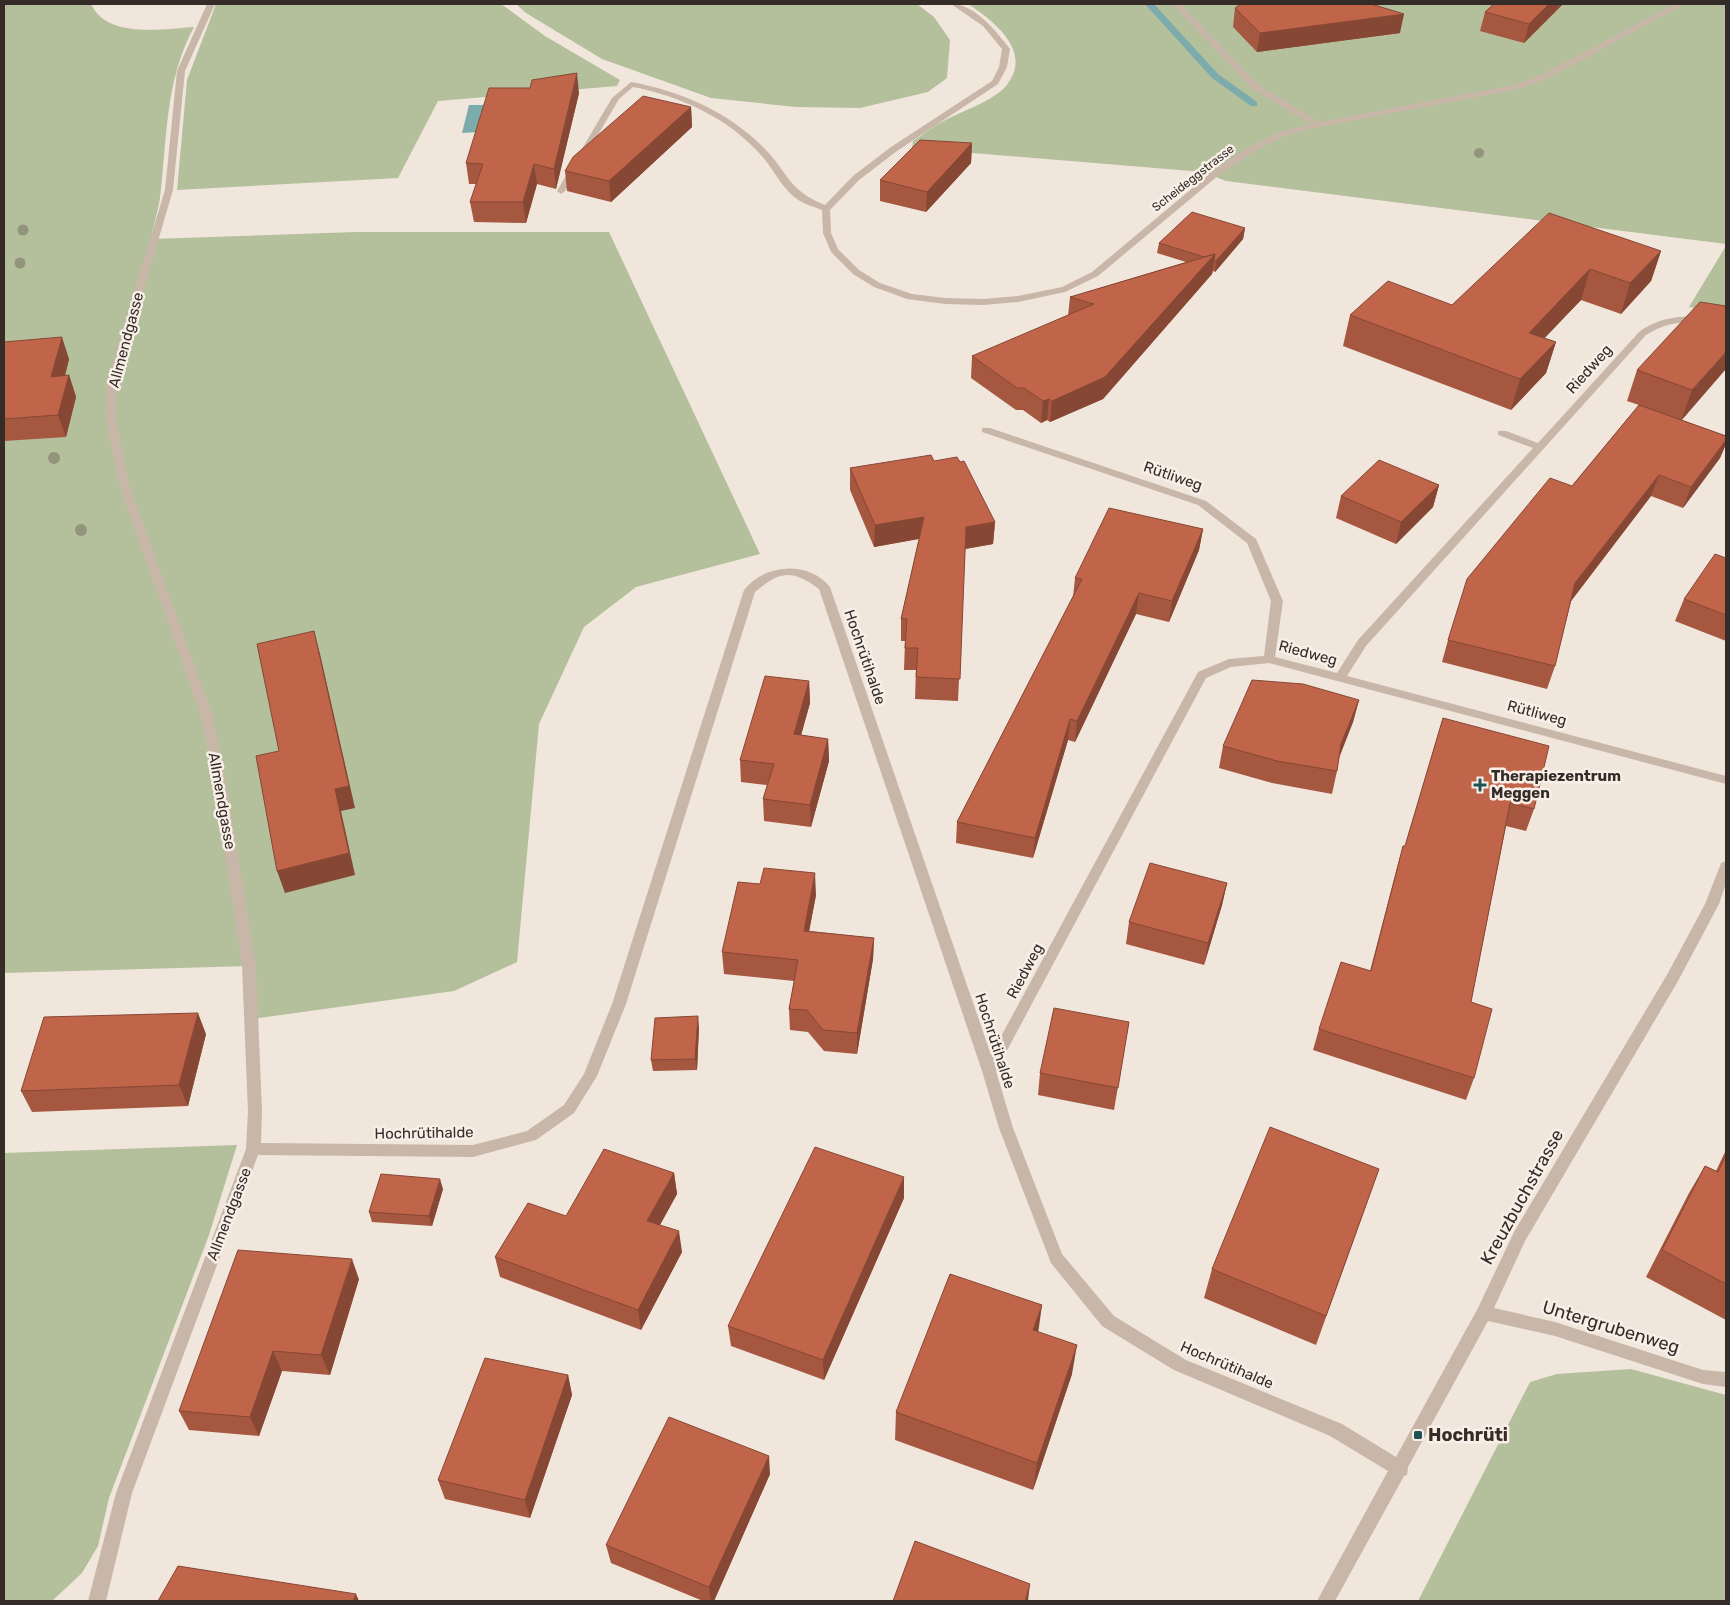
<svg xmlns="http://www.w3.org/2000/svg" width="1730" height="1605" font-family="Rubik,sans-serif">
  <style>
    .green { fill: #b4bf9c }
    .water { fill: #7cabac }
    .lines { fill: none; stroke-linecap: round; stroke-linejoin: round }
    .stream { fill: #7cabac; fill-rule: evenodd }
    .minor { fill: #c8b6a8; fill-rule: evenodd }
    .tree { fill: #92957c }
    .wall { fill: #a55740 }
    .shaded-wall { fill: #864734 }
    .building { fill: #c0654a; stroke: #864734 }
    .poi-dot { fill: #1f5255; stroke: #f8f0e8; stroke-width: 2 }
    .labels { text-anchor: middle; stroke-width: 5; stroke-linejoin: round; paint-order: stroke }
    .far-street-label { font-size: 12px; fill: #352c28; stroke: #f8f0e8 }
    .street-label { font-size: 15px; fill: #352c28; stroke: #f8f0e8 }
    .poi-label { font-size: 15px; font-weight: bold; fill: #352c28; stroke: #f8f0e8; text-anchor: start }
    .near-street-label { font-size: 18px; fill: #352c28; stroke: #f8f0e8 }
    .near-poi-label { font-size: 18px; font-weight: bold; fill: #352c28; stroke: #f8f0e8; text-anchor: start }
  </style>
  <rect width="100%" height="100%" fill="#f1e6dc"/>
  <!-- green -->
  <path class="green" d="M4,4H91C107,39 163,29 194,27C165,80 167,140 160,198C158,212 153,226 151,239L356,232H609L760,554L636,587L584,627L539,724L517,962L454,991L252,1019L249,966L4,973Z
    M216,4H501L545,36L620,80L617,86L438,101L398,178L177,190L187,80Z
    M516,4H917L934,17L950,40L947,78L928,92L860,108L796,107L711,98L602,59L526,13Z
    M968,4H1726V244L1226,181L1203,172L912,148L913,141C923,135 932,127 942,122C961,111 992,102 1006,86C1034,52 994,21 968,4Z
    M1726,246V312L1689,307Z
    M237,1145L209,1235L109,1498L98,1546L82,1573L52,1601H4V1153Z
    M1631,1369L1726,1395V1601H1418L1530,1382L1557,1374Z"/>
  <!-- water -->
  <path class="water" d="M469,105H486L479,132L462,133Z"/>
  <g class="lines">
    <!-- stream -->
    <path class="stream" d="M1145,4H1154L1218,74L1257,102V106H1251L1212,78Z"/>
    <!-- minor -->
    <path class="minor" d="M207,4H215L185,71L173,190L117,381L115,415L130,488L213,716L227,788L256,966L262,1111L261,1143L473,1145L527,1131L564,1105L584,1074L612,1004L744,590C764,564 808,560 830,587L991,1055L1198,672L1229,659L1264,656L1271,601L1247,543L1198,505L982,432V428H990L1206,501L1256,539L1283,601L1275,657L1337,673L1358,640L1533,448L1498,435V431H1506L1538,443L1640,331C1667,313 1695,315 1726,319V325C1697,321 1672,318 1646,335L1366,646L1347,676L1726,776V784L1269,663L1231,667L1206,678L996,1071L1013,1128L1062,1254L1114,1316L1186,1360L1342,1424L1396,1457L1478,1308L1514,1232L1668,973L1705,904L1720,866L1721,863L1726,861V883L1719,904L1678,981L1525,1241L1494,1308L1555,1322L1703,1370L1726,1372V1387L1703,1384L1555,1336L1488,1321L1408,1467L1407,1475L1404,1476L1335,1601H1317L1388,1471L1330,1436L1174,1370L1102,1326L1051,1263L999,1128L982,1071L819,589C792,569 780,571 755,592L626,1004L597,1076L574,1113L536,1140L473,1157L258,1155L132,1493L106,1601H88L116,1493L246,1149L248,1111L242,966L215,788L201,716L120,488L105,415L107,381L165,190L177,71Z
      M951,4C974,3 997,32 1010,49L1007,67L998,84L897,151L859,180L830,210L831,233L838,249L859,270L880,283L912,294L945,298L983,299L1018,296L1062,287L1092,272L1213,171L1247,148L1279,132L1311,124L1254,90L1172,4H1180L1260,86L1319,122L1514,85L1545,73L1675,4H1684L1551,77L1519,89L1318,127L1285,136L1253,152L1219,175L1098,276L1065,292L1018,302L983,305L945,304L907,299L874,287L853,274L831,252L823,233L822,210C815,207 807,205 800,201C783,191 774,169 760,154C728,118 680,96 633,87L619,99L565,191L561,194L557,191L612,98L631,82C681,91 729,112 765,149C789,174 789,191 825,205L853,176L891,147L992,81L999,67L1002,49L983,26Z"/>
  </g>
  <!-- trees -->
  <g class="tree">
    <circle cx="1479" cy="153" r="5"/>
    <circle cx="23" cy="230" r="5.5"/>
    <circle cx="20" cy="263" r="5.5"/>
    <circle cx="54" cy="458" r="6"/>
    <circle cx="81" cy="530" r="6"/>
  </g>
  <!-- wall -->
  <path class="wall" d="M1494,4H1563L1524,43L1480,31L1485,12Z
    M1235,8L1400,33L1257,52L1233,27Z
    M579,93L556,189L537,184L526,223L474,222L470,202L476,184H469L466,163Z
    M691,107L692,127L611,202L567,191L565,171Z
    M972,143L971,163L926,212L880,201V180Z
    M1245,228L1243,239L1215,272L1213,271L1212,274L1103,399L1050,422L1047,420L1041,423L1023,410H1016L971,378L972,356L1068,316L1070,297L1186,262L1157,253L1159,243Z
    M1661,251L1651,281L1621,314L1581,300L1544,338L1556,342L1546,373L1511,410L1343,346L1350,315L1452,305Z
    M1726,306L1682,420L1726,436V444L1720,458L1683,508L1651,496L1571,601L1555,666L1547,689L1442,662L1448,640L1572,486L1639,405L1627,401L1637,370Z
    M4,342L69,359L65,376L69,375L76,397L66,437L4,441Z
    M934,461L995,522L993,544L965,549L958,701L915,699L916,670H904L905,641H901V619L919,539L874,547L850,490V468Z
    M1439,485L1433,507L1396,544L1336,518L1341,496Z
    M1203,529L1199,550L1169,622L1136,614L1075,742L1068,740L1033,858L956,843L957,822L1073,597L1075,578Z
    M1726,558V641L1675,621L1684,599Z
    M809,681L810,703L801,735L828,739L829,761L811,827L764,821L763,799L767,785L741,782L740,760Z
    M1359,700L1353,722L1339,756L1337,771L1332,794L1272,783L1219,768L1223,746Z
    M1443,718L1534,809L1526,831L1506,826L1471,1002L1474,1078L1466,1100L1313,1050L1319,1029L1370,971L1397,868L1403,846H1405Z
    M1227,883L1222,905L1204,965L1126,944L1129,922Z
    M816,895L809,931L874,938L873,959L857,1054L824,1051L808,1032L790,1030L789,1009L794,981L724,974L722,952Z
    M1129,1022L1114,1110L1038,1095L1040,1073Z
    M699,1027L697,1070L653,1071L651,1060Z
    M206,1034L188,1106L32,1112L21,1091Z
    M1726,1150V1320L1646,1277L1689,1193L1705,1166L1716,1171Z
    M1379,1169L1316,1345L1204,1298L1212,1269Z
    M674,1173L677,1194L660,1225L682,1252L641,1330L500,1277L495,1257L566,1216Z
    M443,1189L432,1226L372,1222L369,1212Z
    M904,1198L824,1380L731,1346L728,1326Z
    M359,1279L330,1375L282,1371L259,1436L189,1430L179,1411Z
    M1038,1332L1072,1374L1033,1490L895,1440L896,1412Z
    M568,1375L572,1395L530,1518L445,1499L438,1480Z
    M770,1474L714,1601H703L611,1563L606,1545Z"/>
  <!-- shaded-wall -->
  <path class="shaded-wall" d="M1549,4H1563L1524,43L1529,24Z
    M1404,14L1400,33L1257,52L1260,33Z
    M577,73L579,93L556,189L554,169Z
    M691,107L692,127L611,202L609,181Z
    M972,143L971,163L926,212L927,192Z
    M534,164L537,184L526,223L523,202Z
    M1245,228L1243,239L1215,272L1216,261Z
    M1661,251L1651,281L1621,314L1630,283Z
    M1215,254L1212,274L1103,399L1050,422L1052,401Z
    M1590,269L1581,300L1520,364L1529,333Z
    M62,337L69,359L59,398L51,377Z
    M1556,342L1546,373L1511,410L1520,379Z
    M1726,352V369L1681,421L1692,390Z
    M69,375L76,397L66,437L58,415Z
    M1049,399L1047,420L1041,423L1043,401Z
    M1726,440V444L1720,458L1683,508L1691,487Z
    M1659,475L1651,496L1568,605L1575,583Z
    M1439,485L1433,507L1396,544L1401,522Z
    M924,517L923,538L874,547L875,525Z
    M995,522L993,544L965,549L966,527Z
    M1203,529L1199,550L1169,622L1172,601Z
    M1139,593L1136,614L1075,742L1077,721Z
    M314,631L320,654L355,808L341,811L355,875L285,893L277,871Z
    M809,681L810,703L795,757L794,734Z
    M1359,700L1353,722L1336,766L1341,744Z
    M1070,719L1068,740L1033,858L1035,838Z
    M828,739L829,761L811,827L810,805Z
    M815,873L816,895L805,953L804,931Z
    M1227,883L1222,905L1204,965L1208,943Z
    M874,938L873,959L857,1054V1033Z
    M198,1013L206,1034L188,1106L179,1085Z
    M698,1016L699,1027L697,1070L695,1059Z
    M674,1173L677,1194L651,1241L647,1221Z
    M904,1177V1198L824,1380L823,1360Z
    M440,1179L443,1189L432,1226L429,1216Z
    M679,1231L682,1252L641,1330L638,1310Z
    M352,1259L359,1279L330,1375L321,1355Z
    M1042,1305L1038,1334L1033,1330Z
    M1077,1345L1072,1374L1033,1490L1037,1463Z
    M273,1351L282,1371L259,1436L250,1417Z
    M568,1375L572,1395L530,1518L525,1500Z
    M769,1456L770,1474L714,1601H711L709,1587Z
    M1030,1584L1028,1601H1025Z
    M356,1594L359,1601H353Z"/>
  <!-- building -->
  <path class="building" d="M1241,4H1371L1404,14L1260,33L1235,8Z
    M1494,4H1549L1529,24L1485,12Z
    M577,73L554,169L534,164L523,202H470L483,164L466,163L489,88H530L532,80Z
    M643,96L691,107L609,181L565,171L573,157Z
    M920,140L972,143L927,192L880,180Z
    M1192,212L1245,228L1216,261L1214,260L1215,254L1204,257L1159,243Z
    M1549,213L1661,251L1630,283L1590,269L1529,333L1556,342L1520,379L1350,315L1388,281L1452,305Z
    M1215,254L1105,377L1052,401L1049,399L1043,401L1024,388H1017L972,356L1094,304L1070,297Z
    M1700,302L1726,306V352L1692,390L1637,370Z
    M62,337L51,377L69,375L58,415L4,419V342Z
    M1639,405L1726,436V440L1691,487L1659,475L1575,583L1555,666L1448,640L1467,579L1550,478L1572,486Z
    M931,455L934,461L957,457L960,462L964,461L995,522L966,527L960,679L916,677L918,648H905L907,619H901L924,517L875,525L850,468Z
    M1379,460L1439,485L1401,522L1341,496Z
    M1109,508L1203,529L1172,601L1139,593L1077,721L1070,719L1035,838L957,822L1082,579L1075,578Z
    M1715,554L1726,558V615L1684,599Z
    M314,631L349,786L335,789L349,853L277,871L256,756L279,751L257,644Z
    M765,676L809,681L794,734L828,739L810,805L763,799L774,764L740,760Z
    M1252,680L1303,684L1359,700L1341,744L1337,771L1277,761L1223,746Z
    M1443,718L1549,746L1534,809L1510,803L1471,1002L1492,1009L1474,1078L1319,1029L1341,962L1371,971L1403,846H1405Z
    M1150,863L1227,883L1208,943L1129,922Z
    M764,868L815,873L804,931L874,938L857,1033L823,1030L807,1010L789,1009L798,960L722,952L738,882L760,884Z
    M1054,1008L1129,1022L1118,1088L1040,1073Z
    M198,1013L179,1085L21,1091L44,1017Z
    M698,1016L695,1059L651,1060L655,1018Z
    M1270,1127L1379,1169L1326,1316L1212,1269Z
    M815,1147L904,1177L823,1360L728,1326Z
    M604,1149L674,1173L647,1221L679,1231L638,1310L495,1257L528,1203L566,1216Z
    M1726,1155V1284L1662,1250L1705,1166L1718,1172Z
    M381,1174L440,1179L429,1216L369,1212Z
    M238,1250L352,1259L321,1355L273,1351L250,1417L179,1411Z
    M950,1274L1042,1305L1033,1330L1077,1345L1037,1463L896,1412Z
    M485,1358L568,1375L525,1500L438,1480Z
    M669,1417L769,1456L709,1587L606,1545Z
    M915,1541L1030,1584L1025,1601H893Z
    M178,1566L356,1594L353,1601H158Z"/>
  <!-- markers -->
  <g class="poi-dot">
    <path d="M1477.5 777.5h5v5h5v5h-5v5h-5v-5h-5v-5h5z"/>
    <rect x="1413" y="1430" width="10" height="10" rx="2.5"/>
  </g>
  <g class="labels">
    <!-- far-street labels -->
    <g class="far-street-label">
      <text transform="translate(1193 178) rotate(-38)" y="4">Scheideggstrasse</text>
    </g>
    <!-- street labels -->
    <g class="street-label">
      <text transform="translate(126 340) rotate(-75)" y="5">Allmendgasse</text>
      <text transform="translate(1589 369) rotate(-48)" y="5">Riedweg</text>
      <text transform="translate(1173 476) rotate(19)" y="5">Rütliweg</text>
      <text transform="translate(1308 653) rotate(15)" y="5">Riedweg</text>
      <text transform="translate(865 657) rotate(71)" y="5">Hochrütihalde</text>
      <text transform="translate(1537 713) rotate(15)" y="5">Rütliweg</text>
      <text transform="translate(222 801) rotate(80)" y="5">Allmendgasse</text>
      <text transform="translate(1025 971) rotate(-62)" y="5">Riedweg</text>
      <text transform="translate(995 1041) rotate(72)" y="5">Hochrütihalde</text>
      <text transform="translate(424 1133) rotate(-1)" y="5">Hochrütihalde</text>
      <text transform="translate(229 1214) rotate(-69)" y="5">Allmendgasse</text>
      <text transform="translate(1227 1365) rotate(23)" y="5">Hochrütihalde</text>
    </g>
    <!-- poi labels -->
    <g class="poi-label">
      <text x="1491" y="781">Therapiezentrum<tspan x="1491" dy="17">Meggen</tspan></text>
    </g>
    <!-- near-street labels -->
    <g class="near-street-label">
      <text transform="translate(1522 1197) rotate(-61)" y="6">Kreuzbuchstrasse</text>
      <text transform="translate(1611 1327) rotate(17)" y="6">Untergrubenweg</text>
    </g>
    <!-- near-poi labels -->
    <g class="near-poi-label">
      <text x="1428" y="1441">Hochrüti</text>
    </g>
  </g>
  <!-- border -->
  <rect width="1730" height="1605" fill="none" stroke="#352c28" stroke-width="10"/>
</svg>
